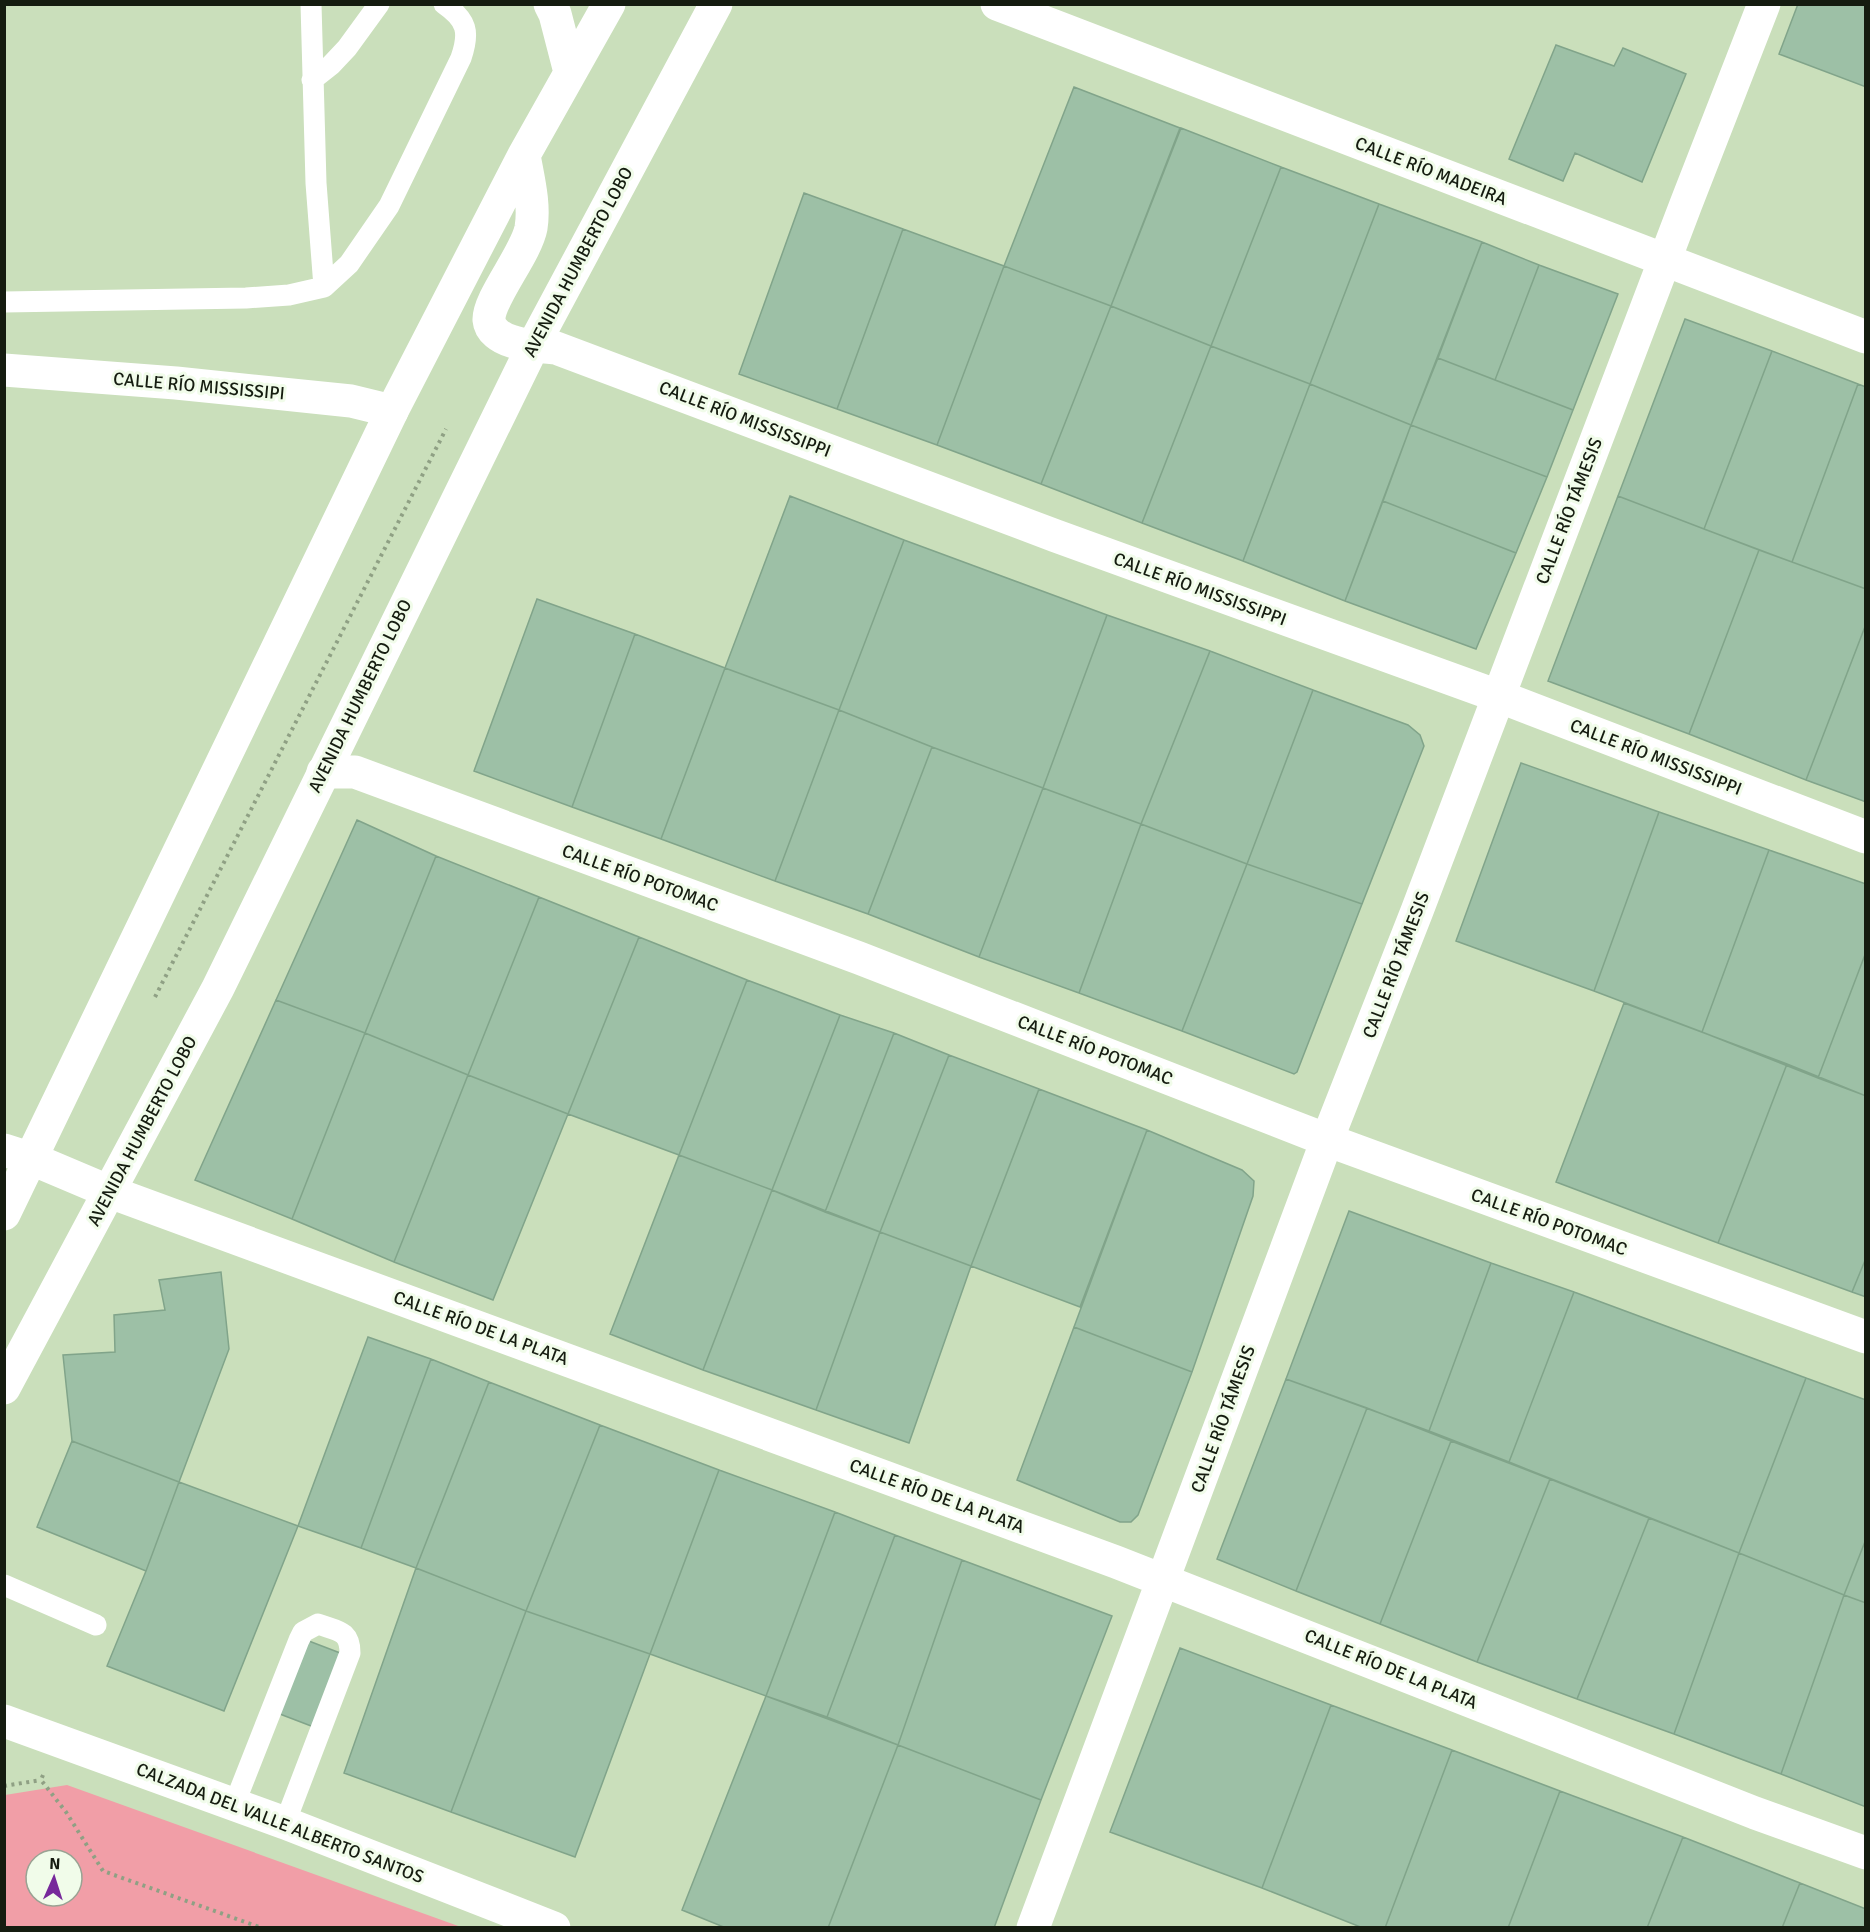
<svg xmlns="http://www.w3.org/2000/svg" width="1870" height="1932" font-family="Signika,sans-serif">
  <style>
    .green { fill: #f19ea7; fill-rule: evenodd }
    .building { fill: #9dc0a6; stroke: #81a48a; stroke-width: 1.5 }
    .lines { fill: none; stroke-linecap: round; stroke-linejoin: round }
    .path { stroke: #8fa084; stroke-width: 4; stroke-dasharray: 3 4.5; stroke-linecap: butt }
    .lane { stroke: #fff; stroke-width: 21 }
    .street { stroke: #fff; stroke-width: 33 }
    .secondary { stroke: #fff; stroke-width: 33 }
    .labels { text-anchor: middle; stroke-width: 6; stroke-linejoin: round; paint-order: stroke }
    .street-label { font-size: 18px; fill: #151c10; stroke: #f1fcea }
  </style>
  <rect width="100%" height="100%" fill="#cadfbb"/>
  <!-- green -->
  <path class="green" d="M67,1785L461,1927H5V1795ZM36,1860H72V1896H36Z"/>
  <!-- building -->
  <path class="building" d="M1798,4H1866V87L1779,54Z
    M1556,45L1614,66L1623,48L1686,74L1642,182L1575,153L1563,181L1509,159Z
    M1074,87L1180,128L1111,306L1004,266Z
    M1181,128L1281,167L1211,346L1111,306Z
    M1281,167L1379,204L1310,384L1211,346Z
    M804,193L903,229L837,409L739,374Z
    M1379,204L1482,242L1411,425L1310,384Z
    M903,229L1004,266L937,445L837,409Z
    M1482,242L1539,265L1495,380L1438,358Z
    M1539,265L1618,294L1573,410L1495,380Z
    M1004,266L1111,306L1041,484L937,445Z
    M1111,306L1211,346L1142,523L1041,484Z
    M1685,319L1772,351L1704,529L1618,496Z
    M1211,346L1310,384L1243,561L1142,523Z
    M1772,351L1858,384L1792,562L1704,529Z
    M1438,358L1573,410L1547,477L1411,425Z
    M1310,384L1411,425L1345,601L1243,561Z
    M1858,384L1866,387V589L1792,562Z
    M1411,425L1547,477L1516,553L1383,501Z
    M790,496L904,540L839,710L725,668Z
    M1618,496L1759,550L1689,734L1548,681Z
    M1383,501L1516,553L1476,649L1345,601Z
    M904,540L1107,615L1043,788L932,747L839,710Z
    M1759,550L1866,589V624L1806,780L1689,734Z
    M537,599L635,634L572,807L474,771Z
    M1107,615L1210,651L1141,824L1043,788Z
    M1866,624V802L1806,780Z
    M635,634L725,668L661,839L572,807Z
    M1210,651L1313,690L1247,864L1141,824Z
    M725,668L839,710L775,881L661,839Z
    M1313,690L1408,725L1420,735L1424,746L1362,904L1247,864Z
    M839,710L932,747L868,914L775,881Z
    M932,747L1043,788L979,957L868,914Z
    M1521,763L1659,812L1594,991L1456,941Z
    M1043,788L1141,824L1079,993L979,957Z
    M1659,812L1769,850L1702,1032L1594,991Z
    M357,820L436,856L365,1033L276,1000Z
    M1141,824L1247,864L1182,1031L1079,993Z
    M1769,850L1866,884V952L1818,1078L1702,1032Z
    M436,856L539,897L468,1075L365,1033Z
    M1247,864L1362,904L1297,1072L1294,1074L1182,1031Z
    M539,897L639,937L568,1114L468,1075Z
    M639,937L747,980L679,1155L568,1114Z
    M1866,952V1096L1818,1078Z
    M747,980L840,1015L772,1190L679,1155Z
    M276,1000L365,1033L292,1219L195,1180Z
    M1624,1003L1787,1064L1718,1243L1556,1182Z
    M840,1015L894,1033L825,1212L772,1190Z
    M365,1033L468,1075L394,1262L292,1219Z
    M894,1033L949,1055L880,1232L825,1212Z
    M949,1055L1039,1089L971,1266L880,1232Z
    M1787,1064L1866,1096V1258L1852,1292L1718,1243Z
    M468,1075L568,1114L493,1300L394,1262Z
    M1039,1089L1147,1130L1080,1307L971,1266Z
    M1147,1130L1242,1170L1254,1181L1253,1196L1192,1372L1074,1327Z
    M679,1155L772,1190L703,1370L610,1334Z
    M772,1190L880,1232L816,1410L703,1370Z
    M1349,1211L1491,1263L1429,1431L1286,1379Z
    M880,1232L971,1266L909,1443L816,1410Z
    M1866,1258V1297L1852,1292Z
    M1491,1263L1574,1292L1509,1462L1429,1431Z
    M221,1272L229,1349L179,1482L72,1441L63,1355L115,1352L114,1315L165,1310L159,1280Z
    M1574,1292L1806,1378L1739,1553L1509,1462Z
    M1074,1327L1192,1372L1138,1515L1131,1522H1120L1017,1480Z
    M368,1337L431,1359L361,1548L298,1526Z
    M431,1359L489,1382L416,1568L361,1548Z
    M1806,1378L1866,1400V1539L1844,1595L1739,1553Z
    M1286,1379L1367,1408L1296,1591L1217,1559Z
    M489,1382L600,1425L526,1611L416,1568Z
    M1367,1408L1451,1441L1380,1624L1296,1591Z
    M600,1425L719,1470L650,1654L526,1611Z
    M72,1441L179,1482L146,1571L37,1527Z
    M1451,1441L1550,1479L1477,1662L1380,1624Z
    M719,1470L835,1512L766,1696L650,1654Z
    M1550,1479L1649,1518L1577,1699L1477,1662Z
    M179,1482L298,1526L224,1711L107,1666L146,1571Z
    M835,1512L895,1535L827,1717L766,1696Z
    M1649,1518L1739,1553L1674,1734L1577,1699Z
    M895,1535L962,1560L898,1745L827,1717Z
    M1866,1539V1603L1844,1595Z
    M1739,1553L1844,1595L1781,1774L1674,1734Z
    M962,1560L1112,1616L1041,1800L898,1745Z
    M416,1568L526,1611L451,1812L344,1773Z
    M1844,1595L1866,1603V1807L1781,1774Z
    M526,1611L650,1654L575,1857L451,1812Z
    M301,1638L348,1656L319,1729L272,1711Z
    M1180,1648L1331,1705L1262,1888L1110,1832Z
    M766,1696L898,1745L828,1928H726L682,1910Z
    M1331,1705L1452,1750L1385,1928H1363L1262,1888Z
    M898,1745L1041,1800L994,1928H828Z
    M1452,1750L1560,1791L1508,1928H1385Z
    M1560,1791L1683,1837L1647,1928H1508Z
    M1683,1837L1800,1883L1782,1928H1647Z
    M1800,1883L1866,1909V1928H1782Z"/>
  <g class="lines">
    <!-- path -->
    <path class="path" d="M155,997L446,429
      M43,1775L41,1780L66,1812L103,1871L262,1928
      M4,1786L41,1780"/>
    <!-- lane -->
    <path class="lane" d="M311,4L316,183L324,287
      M312,80L331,65L347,48L379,4
      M4,302L246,298L289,295L324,287L349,264L389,206L461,58C470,32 467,20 444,4
      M4,1585L96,1625
      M234,1805L299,1640L303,1632L318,1624C337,1631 350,1630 350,1653L285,1823"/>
    <!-- street -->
    <path class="street" d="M997,4L1866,337
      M4,370L176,383L351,401L392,411
      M323,772H355L859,958L1327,1140L1866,1337
      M4,1150L32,1159L110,1192L1116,1562L1755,1813L1866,1853
      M1033,1928L1327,1140L1417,911L1686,204L1764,4"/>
    <!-- secondary -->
    <path class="secondary" d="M550,4L555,14L570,72
      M524,155C528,178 535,204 531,228C526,254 488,299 489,320C490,331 501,338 511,341C525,346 541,347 556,348L1056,536L1498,696L1866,837
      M4,1214L392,411L524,155L609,4
      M4,1388L218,988L533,346L716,4
      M4,1721L285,1823L554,1928"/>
  </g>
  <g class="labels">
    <!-- street labels -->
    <g class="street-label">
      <text transform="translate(1431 171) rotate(21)" y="6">CALLE RÍO MADEIRA</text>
      <text transform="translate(578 262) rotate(-62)" y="6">AVENIDA HUMBERTO LOBO</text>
      <text transform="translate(199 386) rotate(5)" y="6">CALLE RÍO MISSISSIPI</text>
      <text transform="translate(745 419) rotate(21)" y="6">CALLE RÍO MISSISSIPPI</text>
      <text transform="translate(1569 511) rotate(-69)" y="6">CALLE RÍO TÁMESIS</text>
      <text transform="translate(1200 589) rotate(20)" y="6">CALLE RÍO MISSISSIPPI</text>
      <text transform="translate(360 696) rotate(-64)" y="6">AVENIDA HUMBERTO LOBO</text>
      <text transform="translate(1656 757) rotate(21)" y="6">CALLE RÍO MISSISSIPPI</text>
      <text transform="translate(640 878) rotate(20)" y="6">CALLE RÍO POTOMAC</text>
      <text transform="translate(1396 965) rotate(-69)" y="6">CALLE RÍO TÁMESIS</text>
      <text transform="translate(1095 1050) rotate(21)" y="6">CALLE RÍO POTOMAC</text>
      <text transform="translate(142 1131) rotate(-62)" y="6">AVENIDA HUMBERTO LOBO</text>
      <text transform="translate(1549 1222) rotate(20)" y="6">CALLE RÍO POTOMAC</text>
      <text transform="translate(481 1328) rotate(20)" y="6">CALLE RÍO DE LA PLATA</text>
      <text transform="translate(1223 1419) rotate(-70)" y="6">CALLE RÍO TÁMESIS</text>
      <text transform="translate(937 1496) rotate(20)" y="6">CALLE RÍO DE LA PLATA</text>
      <text transform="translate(1391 1669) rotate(22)" y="6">CALLE RÍO DE LA PLATA</text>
      <text transform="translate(280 1823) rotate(21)" y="6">CALZADA DEL VALLE ALBERTO SANTOS</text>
    </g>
  </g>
  <!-- border -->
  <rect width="1870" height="1932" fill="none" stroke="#151c10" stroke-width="12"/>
  <!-- north arrow -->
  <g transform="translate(54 1878) rotate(3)"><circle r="28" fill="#f1fcea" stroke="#99a293" stroke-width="1.5"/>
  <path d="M0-4.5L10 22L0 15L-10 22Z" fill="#77299b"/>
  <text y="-9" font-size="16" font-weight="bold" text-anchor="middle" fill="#151c10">N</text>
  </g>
</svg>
